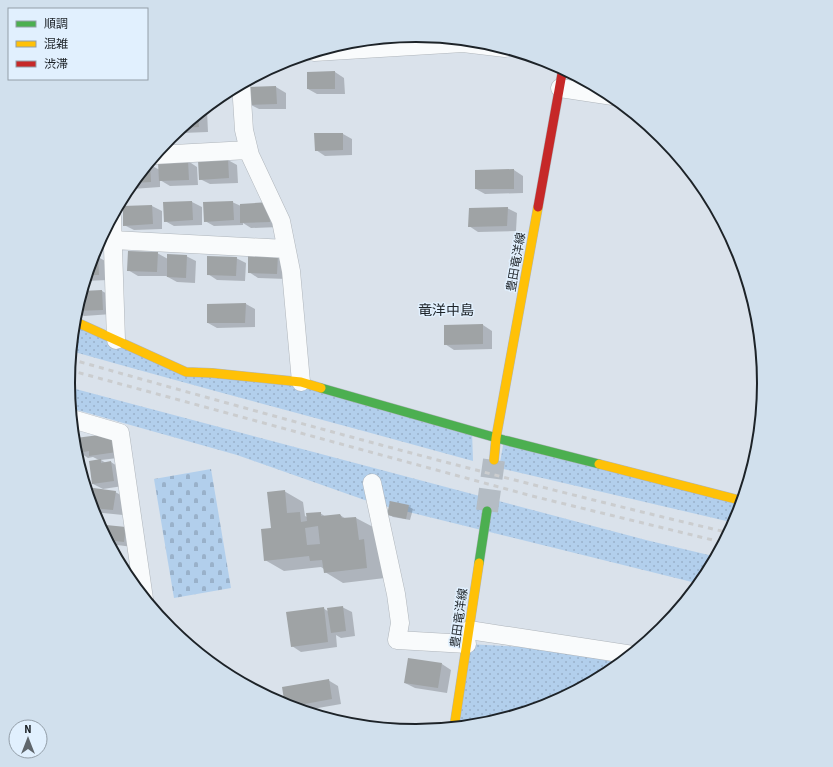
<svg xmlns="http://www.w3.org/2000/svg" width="833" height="767" font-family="'Source Sans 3','Noto Sans JP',sans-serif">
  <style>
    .grass { fill: url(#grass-dots) }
    .cemetery { fill: url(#cemetery-stones) }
    .shadow { fill: #0003 }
    .building { fill: #9fa3a5; fill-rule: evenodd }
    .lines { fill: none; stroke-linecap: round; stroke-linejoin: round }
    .secondary-tunnel { stroke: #b4bcc4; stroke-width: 22; stroke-dasharray: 22 11; stroke-linecap: butt }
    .street-casing { stroke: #afb5bb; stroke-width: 19 }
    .fast-casing { stroke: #afb5bb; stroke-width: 10 }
    .slow-casing { stroke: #afb5bb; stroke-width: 10 }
    .jam-casing { stroke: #afb5bb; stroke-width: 10 }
    .street { stroke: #f9fbfc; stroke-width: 18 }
    .fast { stroke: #4caf50; stroke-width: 9 }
    .slow { stroke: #ffc107; stroke-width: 9 }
    .jam { stroke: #c62828; stroke-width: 9 }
    .rail { stroke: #cbcdcf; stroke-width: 3; stroke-dasharray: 5 5; stroke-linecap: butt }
    .labels { text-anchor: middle; stroke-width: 3; stroke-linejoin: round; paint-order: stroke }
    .street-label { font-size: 12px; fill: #1d2328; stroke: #e1f0fe }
    .quarter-label { font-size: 14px; fill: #1d2328; stroke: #e1f0fe }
    .rim { fill: none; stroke: #1d2328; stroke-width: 2 }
  </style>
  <defs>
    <pattern id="grass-dots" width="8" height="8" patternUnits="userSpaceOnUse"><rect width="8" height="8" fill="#b2cfec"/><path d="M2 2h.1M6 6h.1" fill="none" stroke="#99b1ca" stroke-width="1.8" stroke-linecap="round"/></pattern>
    <pattern id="cemetery-stones" width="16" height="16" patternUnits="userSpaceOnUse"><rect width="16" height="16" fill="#b2cfec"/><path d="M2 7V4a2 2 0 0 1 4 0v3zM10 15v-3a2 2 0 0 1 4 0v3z" fill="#99b1ca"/></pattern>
  </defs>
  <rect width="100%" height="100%" fill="#dae2eb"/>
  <!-- grass -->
  <path class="grass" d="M77,323L184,371L301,382L472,431L473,461C339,424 205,389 71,351L73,337Z
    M68,387L646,540L717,557L706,577L700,584L376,504L237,455L70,408Z
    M504,440L743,502L735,523L499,468Z
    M467,644L614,652L633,655L610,673L550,706L484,725L455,728Z"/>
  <!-- cemetery -->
  <path class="cemetery" d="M211,469L231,588L174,598L154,479Z"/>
  <!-- shadow -->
  <path class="shadow" d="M335,72L344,78L345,94H317L308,89Z
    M276,87L286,93V109H259L249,104V88Z
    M204,109L207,111L208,132L182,133L178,130Z
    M343,134L352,139V155L325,156L316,150Z
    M228,160L237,165L238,183L210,184L200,179Z
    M188,161L197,167L198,185L170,186L160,180V187L132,189L129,187L148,164L160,170Z
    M514,170L523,176V193L485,194L476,189Z
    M192,202L202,207V225L174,226L165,221L164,203Z
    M232,202L241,206L278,209L279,227L251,228L243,223V225L214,226L205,221Z
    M152,206L162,211V229L134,230L124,225V207Z
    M507,208L517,213L516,231L478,232L469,226Z
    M157,253L168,259L186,256L196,261L195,283L177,282L166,276H138L128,270Z
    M278,255L287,261V279L258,278L249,272Z
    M93,257H98L107,262L108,280L85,281Z
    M236,258L246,263L245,281L217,280L208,274Z
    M102,291L111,296L112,314L84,316L76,311Z
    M246,304L255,309V327L217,328L208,323Z
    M483,325L492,331V349L454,350L445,344Z
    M114,434L126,457L101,460L106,463L111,462L120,468L123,486L103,489L93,484L99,460L93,457L88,458L79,452Z
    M86,489L115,492L125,497L123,515L93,512Z
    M284,491L303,502L305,516L307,517L320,513L326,517L340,515L346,519L356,518L375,528L385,578L343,583L325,572L324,569L321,567L284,571L265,560L272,529Z
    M408,506L413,509L410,520L393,517L388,514Z
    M126,528L133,547L109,544L103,532Z
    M118,561L124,562L133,567L132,583L127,577Z
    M342,607L352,612L355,636L341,638L336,635L337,647L301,652L292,646L323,608L329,612Z
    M442,664L451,670L447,693L415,688L405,683Z
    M328,680L338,686L341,704L301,711L286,706Z"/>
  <!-- building -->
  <path class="building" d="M335,71V89H307V72Z
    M276,86L277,104L248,105V87Z
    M198,114L199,127L182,128L192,119Z
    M314,133H343V150L315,151Z
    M228,159L229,178L199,180L198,160Z
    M188,160L189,180L159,181L158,162Z
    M149,163H150L151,182L132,183Z
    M514,169V189H475V170Z
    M192,201L193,220L164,222L163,202Z
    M233,201L234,220L204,222L203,202Z
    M269,202L270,222L240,223V204Z
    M152,205L153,224L123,226V206Z
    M508,207L507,226L468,227L469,208Z
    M128,251L158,252L157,272L127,271Z
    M167,254L187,255L186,278L167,277Z
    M248,254H278L277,274L248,273Z
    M93,256H98L99,275H87Z
    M207,256L237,257L236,276L207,275Z
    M102,290L103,310L76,311L82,291Z
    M246,303L245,323H207V304Z
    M483,324V344L444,345V325Z
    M114,433L117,452L89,456V451L78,453L76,438Z
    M101,459V463L111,461L114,481L92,484L89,461Z
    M86,487L116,491L113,510L92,508Z
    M285,490L287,513L300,512L301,522L307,521L306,513L321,512V516L340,514L342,518L356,517L359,540L364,539L367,568L324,573L322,560L310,561L309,556L264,561L261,529L271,528L267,492ZM318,526L320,544L307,545L305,528Z
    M390,501L409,505L406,519L387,515Z
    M106,525L126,527L124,542L107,540L102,531H105Z
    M343,606L346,631L331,633L327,608Z
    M324,607L328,642L291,647L286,612Z
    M408,658L442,663L438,688L404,683Z
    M329,679L332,699L288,707L285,706L282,687Z"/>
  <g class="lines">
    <!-- secondary-tunnel -->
    <path class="secondary-tunnel" d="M487,511L494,460"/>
    <defs>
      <path id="street" d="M314,52L463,43L505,48
        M241,84L244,130L250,155L281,221L291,271L301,382
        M560,88L613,96
        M155,155L248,150
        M112,217L116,340
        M113,240L286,249
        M72,419L120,433L144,599
        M372,483L396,594L400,623L397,640L467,644
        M469,630L633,655"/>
      <path id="fast" d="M321,388L504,440L599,464
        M479,563L487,511"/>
      <path id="slow" d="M74,321L186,372L212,373L301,382L321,388
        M494,460L496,438L538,207
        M599,464L743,501
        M454,728L479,563"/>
      <path id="jam" d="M538,207L563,68"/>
    </defs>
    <!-- street casing -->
    <use href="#street" class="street-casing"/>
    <!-- fast casing -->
    <use href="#fast" class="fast-casing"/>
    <!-- slow casing -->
    <use href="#slow" class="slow-casing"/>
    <!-- jam casing -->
    <use href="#jam" class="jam-casing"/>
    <!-- street -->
    <use href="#street" class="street"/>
    <!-- fast -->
    <use href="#fast" class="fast"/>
    <!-- slow -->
    <use href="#slow" class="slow"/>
    <!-- jam -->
    <use href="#jam" class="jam"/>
    <!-- rail -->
    <path class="rail" d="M70,359C289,421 508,481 730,533
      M69,370L532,496L725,543"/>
  </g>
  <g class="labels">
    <!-- street labels -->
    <g class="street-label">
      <text transform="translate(516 262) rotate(-80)" y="4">豊田竜洋線</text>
      <text transform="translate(459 618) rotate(-82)" y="4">豊田竜洋線</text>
    </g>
    <!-- quarter labels -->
    <g class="quarter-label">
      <text x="446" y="315">竜洋中島</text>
    </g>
  </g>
  <!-- crop -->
  <path d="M0 0H833V767H0ZM75 383a341 341 0 1 1 682 0a341 341 0 1 1-682 0Z" fill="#d1e0ed" fill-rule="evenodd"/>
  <path class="rim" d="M75 383a341 341 0 1 1 682 0a341 341 0 1 1-682 0Z"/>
  <!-- legend -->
  <rect x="8" y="8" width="140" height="72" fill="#e1f0fe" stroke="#939ea8"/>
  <rect x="16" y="21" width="20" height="6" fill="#4caf50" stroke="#939ea8"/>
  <text x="44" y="28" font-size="12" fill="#1d2328">順調</text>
  <rect x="16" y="41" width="20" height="6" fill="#ffc107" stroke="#939ea8"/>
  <text x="44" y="48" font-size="12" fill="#1d2328">混雑</text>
  <rect x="16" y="61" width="20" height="6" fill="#c62828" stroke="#939ea8"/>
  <text x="44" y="68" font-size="12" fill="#1d2328">渋滞</text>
  <!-- north arrow -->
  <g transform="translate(28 739)"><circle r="19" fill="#e1f0fe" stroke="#939ea8"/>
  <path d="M0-3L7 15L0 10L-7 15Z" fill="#5f666c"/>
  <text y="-6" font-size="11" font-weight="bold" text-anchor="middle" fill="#1d2328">N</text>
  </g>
</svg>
